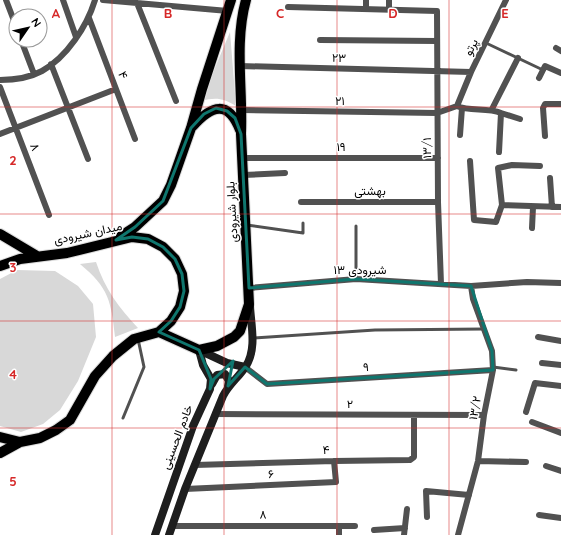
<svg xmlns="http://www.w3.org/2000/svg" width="561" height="535" font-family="Quicksand,Vazirmatn,sans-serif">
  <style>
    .green { fill: #d8d8d8 }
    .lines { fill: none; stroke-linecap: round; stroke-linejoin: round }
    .primary-casing { stroke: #dbdbdb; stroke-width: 12 }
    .service { stroke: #515151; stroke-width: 3 }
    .minor { stroke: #515151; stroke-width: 6 }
    .secondary { stroke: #1e1e1e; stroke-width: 8 }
    .primary { stroke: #000; stroke-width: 10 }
    .marked { fill: none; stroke: #0f766e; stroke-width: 3; stroke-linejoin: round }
    .grid { fill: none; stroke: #d62828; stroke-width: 1; stroke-opacity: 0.55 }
    .labels { text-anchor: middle; stroke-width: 3; stroke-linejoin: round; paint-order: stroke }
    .street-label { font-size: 12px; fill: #000; stroke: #fff }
    .grid-label { font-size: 13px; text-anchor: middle; font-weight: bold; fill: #d62828; stroke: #fff; stroke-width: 3; stroke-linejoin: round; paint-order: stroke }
  </style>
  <rect width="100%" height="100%" fill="#fff"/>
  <!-- green -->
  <path class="green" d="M230,32L236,106C223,98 216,97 201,101Z
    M96,262C105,289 119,308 138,328L115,337C111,301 109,288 80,264Z
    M17,270L55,271L78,286L93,304L96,337L78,381L60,410L43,424L21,432L0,426V279Z"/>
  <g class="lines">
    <defs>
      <path id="primary" d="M193,126C212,105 228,100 240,130
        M0,234L37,256
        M121,236L135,227L163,201L171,185L191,128L202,89L231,0
        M0,266L20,259L67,253L132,237L148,239L163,247L175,259L182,274L184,291L180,307L171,321L159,332L134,339L113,356L95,376L70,420L56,430L40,438L20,442L0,437
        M159,332L199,350L217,346L234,337L240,331L249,304L241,134C243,89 234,43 246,0
        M0,453L20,442"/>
    </defs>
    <!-- primary casing -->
    <use href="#primary" class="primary-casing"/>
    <!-- service -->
    <path class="service" d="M486,43L543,70
      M247,225L303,233V223
      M356,278V226
      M254,338L375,330L484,329
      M493,367L516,370
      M123,418L144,367L138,339"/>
    <!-- minor -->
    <path class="minor" d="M6,0L16,26
      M63,0L76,37
      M103,0L228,11
      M366,0V9
      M389,0V10
      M137,3L176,101
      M288,7L437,11L438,202L441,284
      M89,18L135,139
      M21,40L34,74
      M320,40L437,41
      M556,48L561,51
      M51,64L88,159
      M240,66L471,72
      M539,78L545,66L561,73
      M0,80C14,80 29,78 42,71C67,57 87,26 95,0
      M0,87L49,215
      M457,106L471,72L506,0
      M457,106C470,112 487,107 501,113L499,152
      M492,109L518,58
      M242,110L437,113L457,106
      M501,113L520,119
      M0,134L116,89
      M460,135L462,108
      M545,136L543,108L545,104H561
      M243,158H438
      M470,161L474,220L496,222L502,205
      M243,175L285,173
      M550,178L552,207
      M301,202H438
      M502,205L498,168L512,165L540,166
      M502,205L561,207
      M532,228L533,207
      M249,288L356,279L471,286L527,282L561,283
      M538,337L561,341
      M542,363L561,365
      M245,367L267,384L493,370
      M526,412L535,383L561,386
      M215,414L484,415
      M532,422L561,433
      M478,461L526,462
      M195,465L334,461L410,460L414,457V416
      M546,466L561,471
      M185,489L336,482L334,461
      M539,515L561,518
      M427,517L426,491L469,495
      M172,526H355
      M339,526V535
      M374,530L405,528
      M404,535L407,509
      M458,535L478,461L484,415L493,370L492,351L473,299L471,286"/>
    <!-- secondary -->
    <path class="secondary" d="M199,350L227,363L245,367
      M212,384L217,375L225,374L229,381L228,386
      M155,535L193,426L210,389L211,379L203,365L199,350
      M169,535L185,489L223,396C229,384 239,377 246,366C257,348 251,326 250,306"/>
    <!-- primary -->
    <use href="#primary" class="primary"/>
  </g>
  <!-- marked area -->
  <path class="marked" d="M216,108L227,111L235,118L241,134L249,288L356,279L471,286L492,351L493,370L267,384L245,367L228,386L233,361L214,379L210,389L211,379L199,350L159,332L171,321L180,307L184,291L182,274L175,259L163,247L148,239L132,237L116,240L135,227L163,201L191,128L204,114Z"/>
  <!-- grid -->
  <path class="grid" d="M112,0V535M224,0V535M337,0V535M449,0V535M0,107H561M0,214H561M0,321H561M0,428H561"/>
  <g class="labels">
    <!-- street labels -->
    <g class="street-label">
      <text transform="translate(471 47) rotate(-63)" y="4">پرتو</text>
      <text transform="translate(339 58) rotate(2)" y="4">۲۳</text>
      <text transform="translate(123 75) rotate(69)" y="4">۴</text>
      <text transform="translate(340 101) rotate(1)" y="4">۲۱</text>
      <text transform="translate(35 147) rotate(69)" y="4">۸</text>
      <text x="341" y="151">۱۹</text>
      <text transform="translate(427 148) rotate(-91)" y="4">۱۳/۱</text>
      <text x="370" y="195">بهشتی</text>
      <text transform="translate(232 212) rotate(-93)" y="4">بلوار شیرودی</text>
      <text transform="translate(88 233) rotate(-12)" y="4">میدان شیرودی</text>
      <text x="360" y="274">شیرودی ۱۳</text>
      <text transform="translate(366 367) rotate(-3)" y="4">۹</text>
      <text x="350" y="408">۲</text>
      <text transform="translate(475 408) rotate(-80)" y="4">۱۳/۲</text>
      <text transform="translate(177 437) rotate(-69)" y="4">خادم الحسینی</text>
      <text transform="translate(326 450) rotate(-2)" y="4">۴</text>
      <text transform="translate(271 474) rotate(-3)" y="4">۶</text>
      <text x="263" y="519">۸</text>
    </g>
  </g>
  <g class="grid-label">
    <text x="56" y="18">A</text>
    <text x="168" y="18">B</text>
    <text x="280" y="18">C</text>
    <text x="393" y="18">D</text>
    <text x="505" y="18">E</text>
    <text x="13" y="165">2</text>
    <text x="13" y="272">3</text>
    <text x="13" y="379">4</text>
    <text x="13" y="486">5</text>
  </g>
  <!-- north arrow -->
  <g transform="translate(28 28) rotate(56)"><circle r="19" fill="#ffffff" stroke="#999999"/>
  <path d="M0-3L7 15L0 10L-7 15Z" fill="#000000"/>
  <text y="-6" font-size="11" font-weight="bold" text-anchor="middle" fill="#000000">N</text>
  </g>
</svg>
